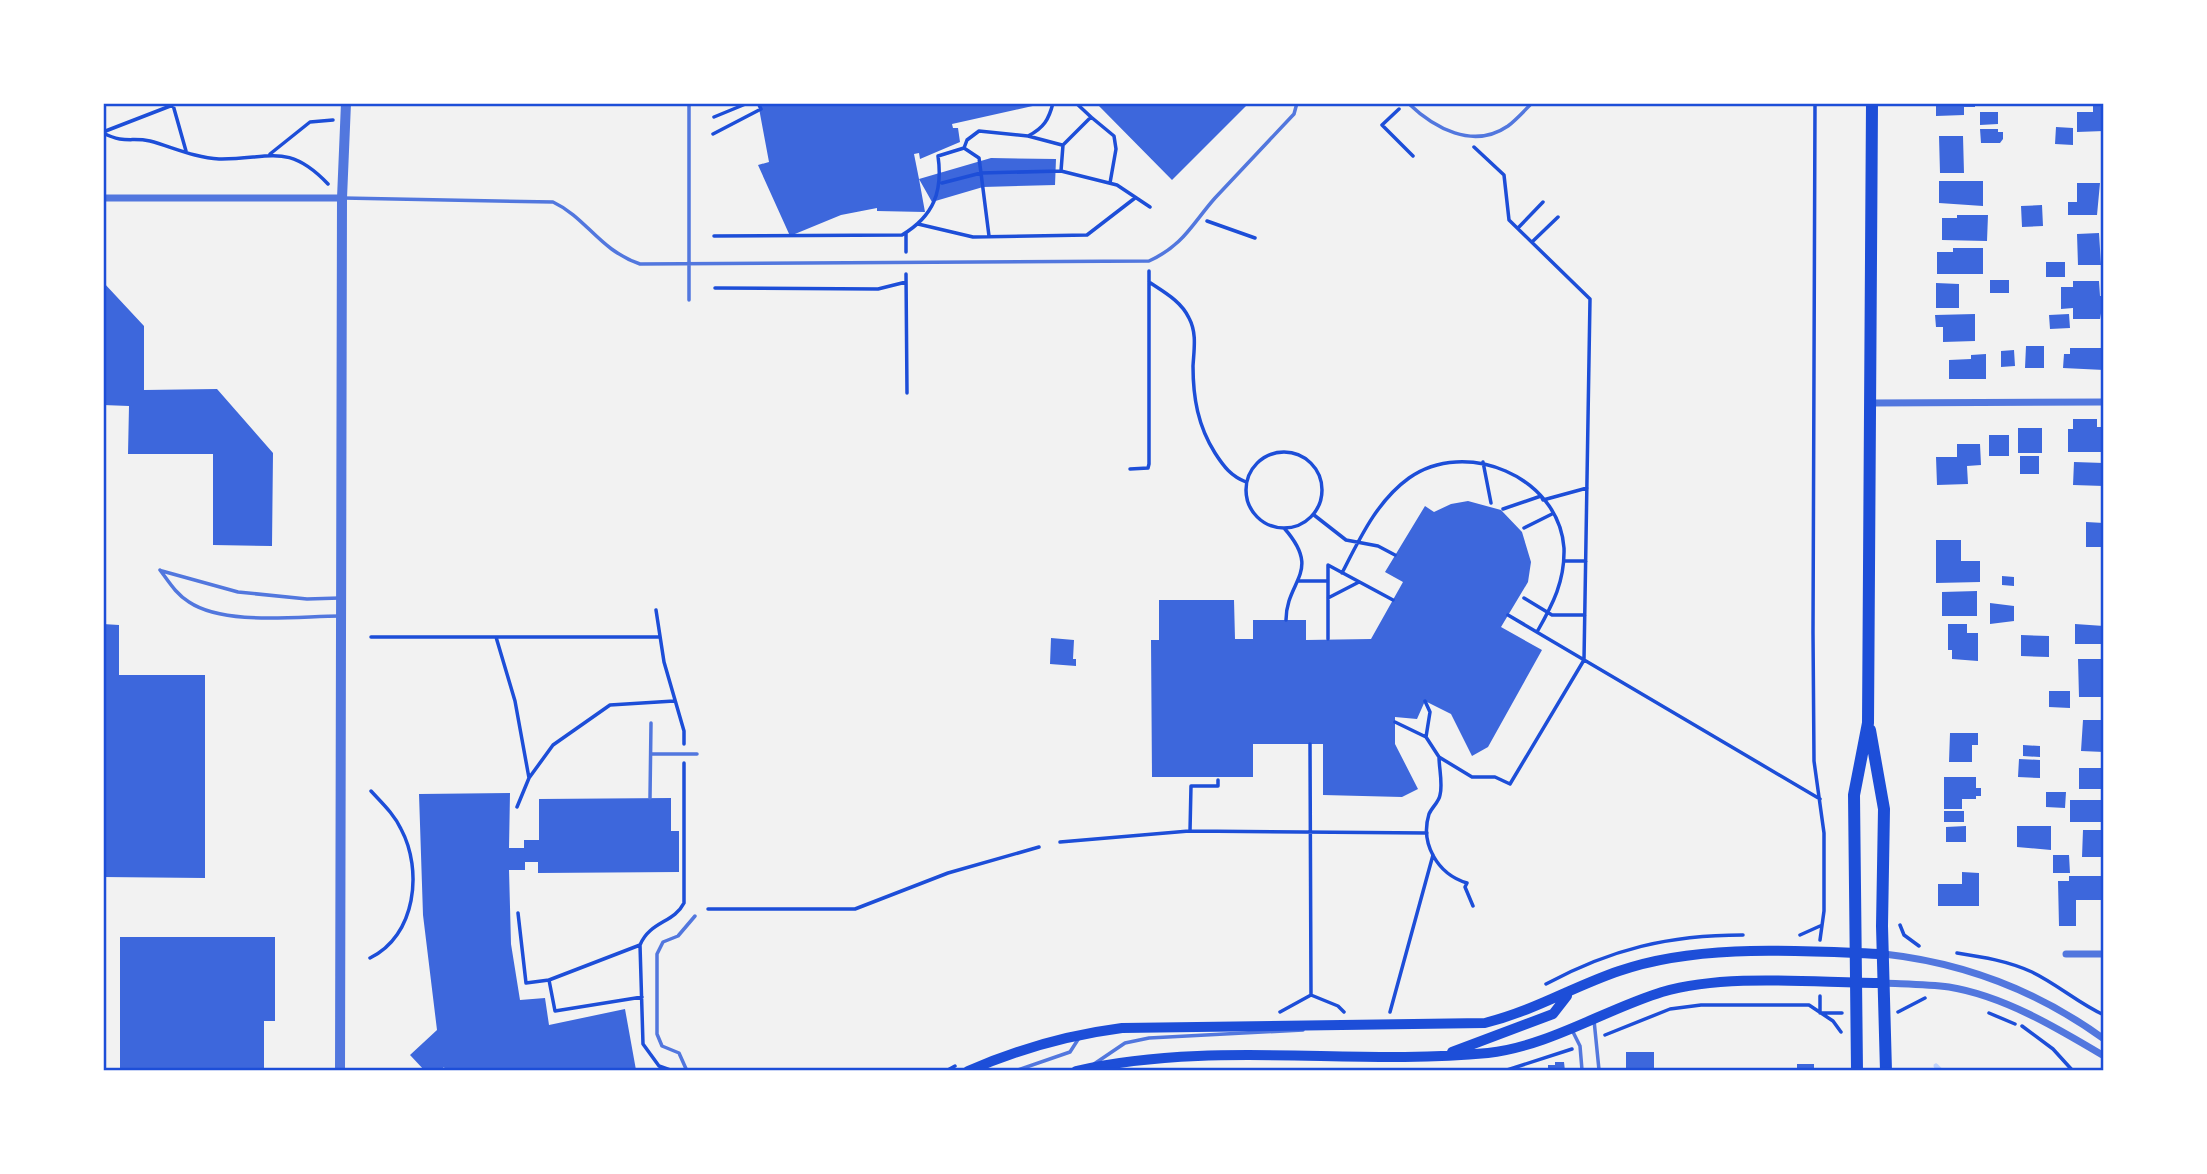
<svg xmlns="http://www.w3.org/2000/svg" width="2207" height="1174" font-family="Rubik,sans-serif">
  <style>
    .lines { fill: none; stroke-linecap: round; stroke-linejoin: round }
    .stream { stroke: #bfd3fe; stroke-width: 5 }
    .building { fill: #3d67dc }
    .path { stroke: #1d4ed8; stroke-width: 3.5 }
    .service { stroke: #5277de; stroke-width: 3.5 }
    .minor { stroke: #5277de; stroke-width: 7 }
    .tertiary { stroke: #5277de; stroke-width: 10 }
    .secondary { stroke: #1d4ed8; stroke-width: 10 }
    .primary { stroke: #1d4ed8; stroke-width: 12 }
    .neatline { fill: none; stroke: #1d4ed8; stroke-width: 2.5 }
  </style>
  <rect width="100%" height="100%" fill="#f2f2f2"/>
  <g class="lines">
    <!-- stream -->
    <path class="stream" d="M1936,1066L1941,1071"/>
  </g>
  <!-- building -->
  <path class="building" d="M758,103H1046L952,124L953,128H958L960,142L920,159L919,153L914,154L919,179L991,158L1056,159L1055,185L983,187L932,202L919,179L925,212L877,211V208L841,215L790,236L758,165L769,162Z
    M1100,103H1249L1172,180L1098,105Z
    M1936,103H1975V107H1964V115L1936,116Z
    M2093,105H2102L2104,131L2077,132V112H2093Z
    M1980,112H1998V124L1980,125Z
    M2056,127L2073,128V145L2055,144Z
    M1980,129H1998V132H2003V139L2000,143H1981Z
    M1939,136H1963L1964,173H1940Z
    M1939,181H1983V206L1939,203Z
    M2077,183H2100L2097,215H2068V202H2077Z
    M2042,205L2043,226L2022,227L2021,206Z
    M1957,215H1988L1987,241L1942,240V218H1957Z
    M2099,233L2101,265H2078L2077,234Z
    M1953,248H1983V274H1937V252H1953Z
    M2046,262H2065V277H2046Z
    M1990,280H2009V293H1990Z
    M2073,281H2099L2100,296H2104L2100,319H2073V308L2061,309V287H2073Z
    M103,282L144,326V390L217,389L273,453L272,546L213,545V454H128L129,406L103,405Z
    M1936,283L1959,284V308H1936Z
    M1975,314V341L1943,342V327H1936L1935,315Z
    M2069,314L2070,328L2050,329L2049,315Z
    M2026,346H2044V368H2025Z
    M2070,348H2104V370L2063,368L2064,354H2070Z
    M2014,350L2015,366L2001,367V351Z
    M1986,354V379H1949V360L1971,359V355Z
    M2073,419H2097V427H2104V452H2068V429H2073Z
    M2018,428H2042V453H2018Z
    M1989,435H2009V456H1989Z
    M1957,444H1980L1981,465L1967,466L1968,484L1937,485L1936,457H1957Z
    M2020,456H2039V474H2020Z
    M2074,462L2104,463V486L2073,485Z
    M1468,501L1501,510L1522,532L1531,562L1528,582L1501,627L1542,650L1488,747L1472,756L1451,714L1425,701L1417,719L1395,717V744L1418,789L1402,797L1323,795V744H1253V777H1152L1151,640H1159V600H1234L1235,639H1253V620H1306V640L1371,639L1403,582L1385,572L1425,506L1434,512L1451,504Z
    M2086,522L2104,523V547H2086Z
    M1936,540H1961V561H1980V582L1936,583Z
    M2002,576L2014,577V586L2002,585Z
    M1977,591V616H1942V592Z
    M1990,603L2014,606V621L1990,624Z
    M103,624L119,625V675H205V878L103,877Z
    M1948,624H1967V633H1978V661L1952,659V650H1948Z
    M2075,624L2104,626V644H2075Z
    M2021,635L2049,636V657L2021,656Z
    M1051,638L1074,640L1073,659H1076V666L1050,664Z
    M2078,659H2104V697H2079Z
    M2049,691H2070V708L2049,707Z
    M2083,720H2104V752L2081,751Z
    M1950,733H1978V745H1972V762H1949Z
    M2023,745L2040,746V757L2023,756Z
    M2019,759L2040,760V778L2018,777Z
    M2079,768H2104V789H2079Z
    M1944,777H1976V788H1981V796H1976V799H1962V809H1944Z
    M2046,792H2066L2065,808L2046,807Z
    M510,793L509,848H524V840H539V799L671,798V831H679V872L538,873V862H525V870H509L511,944L520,1000L545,998L549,1025L625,1009L636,1070L445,1071L444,1067L441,1071H425L410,1055L437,1030L423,915L419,794Z
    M2070,800H2104V822H2070Z
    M1944,811H1964V822H1944Z
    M1966,826V842H1946V827Z
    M2017,826H2051V850L2017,847Z
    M2083,830H2104V857H2082Z
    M2053,855H2069L2070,873H2053Z
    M1962,872L1979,873V906H1938V884H1962Z
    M2069,876H2104V900H2076V926H2059L2058,881H2069Z
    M120,937H275V1021H264V1071H120Z
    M1626,1052H1654V1071H1626Z
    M1555,1062H1564L1565,1071H1548V1065H1555Z
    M1797,1064H1814V1071H1797Z"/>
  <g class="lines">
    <!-- path -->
    <path class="path" d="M1053,103C1049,119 1044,128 1028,136L1062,145
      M1076,103L1091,117
      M1815,103L1813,632L1814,761L1824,833V911L1820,940
      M173,105L186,151
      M1399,109L1382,125L1413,156
      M714,117L748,103
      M103,132L178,103
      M103,133C125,144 131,137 150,141C172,147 196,158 219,159C269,160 287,141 328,184
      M713,134L761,109L758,103
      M1028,136L979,131L967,140L964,148L979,158L981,173L1061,171
      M270,154L310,122L333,120
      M942,183L981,173L989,236
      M1110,183L1116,149L1114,136L1091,117L1063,145L1061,171L1117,185L1150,207
      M1207,221L1255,238
      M918,224L973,237L1087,235L1135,198
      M1518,228L1543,202
      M906,233V252
      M714,236L902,235C934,216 943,191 938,156L964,148
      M1532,242L1558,217
      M906,274L907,393
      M1149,282C1164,292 1181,301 1189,318C1197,333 1194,349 1193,366C1193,398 1198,426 1215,453C1224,467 1231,476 1246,482
      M715,288L878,289L906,282
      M1246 490a38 38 0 1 1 76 0a38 38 0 1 1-76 0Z
      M1483,462L1491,503
      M1130,469L1148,468L1149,464V271
      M1503,509L1541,496L1543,500L1587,488
      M1314,515L1346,540L1378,546L1395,555
      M1284,528C1323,572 1286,580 1286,620
      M1524,528L1552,514
      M1564,561H1586
      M1342,573C1360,538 1377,501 1409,478C1465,438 1559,476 1564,548C1565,581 1553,604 1537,632
      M1300,581H1328
      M1328,598L1359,582
      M1524,598L1552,615H1585
      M656,610L664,662L684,731V744
      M1508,615L1820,799
      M371,637H659
      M496,637L515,701L529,778L553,745L610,705L674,701
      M1328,639V565L1393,600
      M1425,701L1430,712L1426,737
      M1395,722L1426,737L1439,757L1472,777H1495L1510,784L1584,660L1590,299L1509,220L1504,175L1474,147
      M1310,744L1311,994
      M1439,757C1439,768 1443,784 1440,795C1439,802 1432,807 1429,814C1420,843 1437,874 1467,883L1465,887L1473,906
      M517,807L529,778
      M1190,831L1191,786H1218V780
      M1060,842L1189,831L1427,833
      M708,909H855L948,873L1039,847
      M518,913L526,983L549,980
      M1900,925L1904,935L1919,946
      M1800,935L1820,926
      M640,945L549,980L555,1011L642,997
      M1957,953C1983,957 2008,961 2032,972C2057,984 2078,1003 2104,1015
      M370,958C416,936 423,870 401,829C394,814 382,803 371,791
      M1546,984C1611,949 1669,935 1743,935
      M1820,996V1013H1842
      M1280,1012L1311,995L1338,1006L1344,1012
      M1390,1012L1433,855
      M1898,1012L1925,998
      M1989,1013L2015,1024
      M2022,1026L2053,1049L2073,1071
      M1605,1035L1670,1009L1701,1005H1809L1833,1021L1841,1032
      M673,1071L659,1066L643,1044L640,945C650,921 674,923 684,903V763
      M946,1071L955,1066
      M1504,1071L1572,1049"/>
    <!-- service -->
    <path class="service" d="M1408,103C1434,128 1473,150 1508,126C1516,120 1524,111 1532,103
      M343,198L553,202C587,218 599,250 640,264L1149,261C1184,245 1192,224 1215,198C1241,170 1268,142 1294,114L1297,103
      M689,300V103
      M160,570C169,582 176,594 189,602C225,626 298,616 340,616
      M162,571L238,592L307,599L340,598
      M651,754H697
      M650,798L651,723
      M1594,1020L1599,1070
      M1572,1030L1580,1046L1582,1070
      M1094,1064L1125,1043L1149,1038L1303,1030
      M687,1071L679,1053L662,1046L657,1034V954L663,942L678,936L695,916
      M1015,1071L1070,1052L1079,1038"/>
    <!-- minor -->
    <path class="minor" d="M103,198H342
      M1872,403L2104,402
      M1884,954C1965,963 2038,991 2104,1039
      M2066,954H2104
      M1884,983C1905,984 1928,984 1949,987C2004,996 2057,1028 2104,1056"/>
    <!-- tertiary -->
    <path class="tertiary" d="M340,1071L342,198L346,103"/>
    <!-- secondary -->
    <path class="secondary" d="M1452,1052L1553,1014L1567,996
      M968,1071C1018,1049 1068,1035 1122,1028L1485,1023C1536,1010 1572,987 1619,971C1699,943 1800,951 1884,954
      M1076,1071C1211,1040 1352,1066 1488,1053C1549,1046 1604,1010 1662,992C1729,973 1814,983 1884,983"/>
    <!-- primary -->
    <path class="primary" d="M1870,730L1884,809L1882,926L1886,1071
      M1857,1071L1854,795L1868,723L1872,103"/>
  </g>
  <!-- border -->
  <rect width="2207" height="1174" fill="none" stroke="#ffffff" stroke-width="210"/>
  <rect x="105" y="105" width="1997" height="964" class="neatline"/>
</svg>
